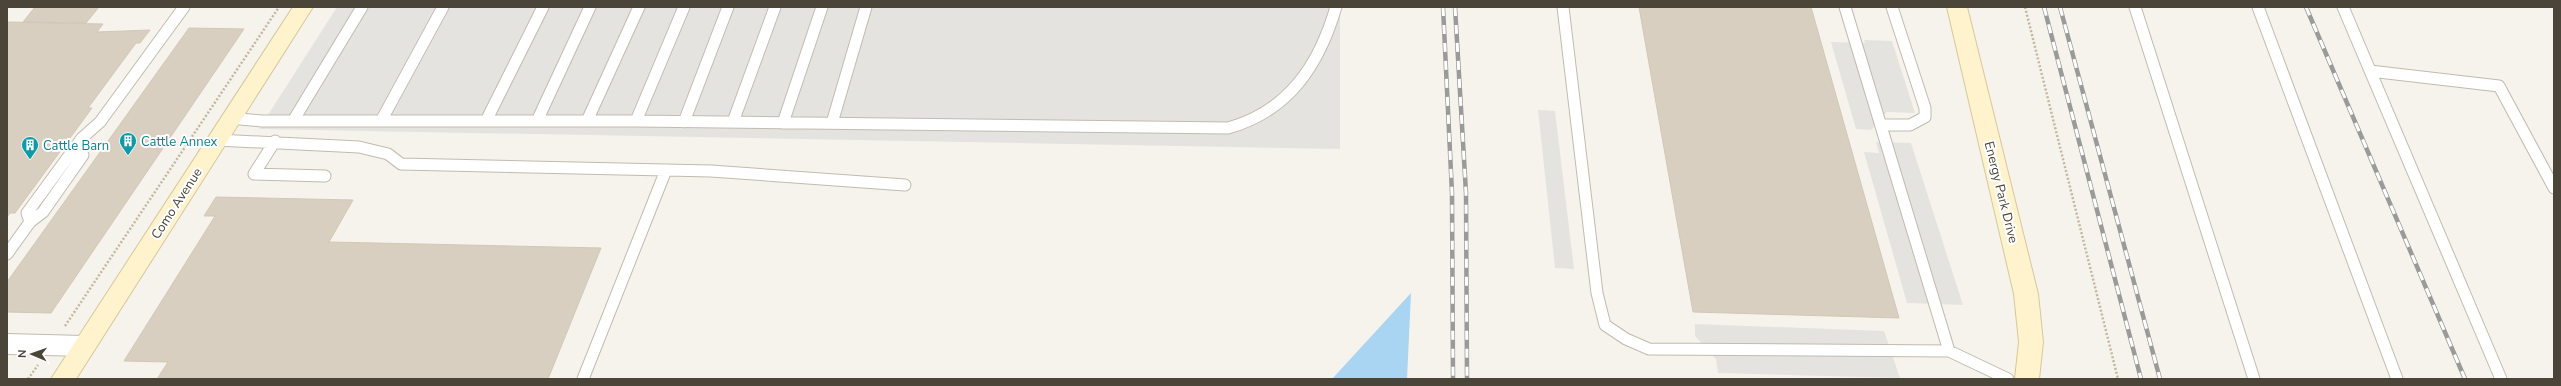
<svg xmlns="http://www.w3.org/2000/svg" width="2561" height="386" font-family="'Nunito Sans',sans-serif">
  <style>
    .parking { fill: #e5e3e0 }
    .water { fill: #a9d4f2 }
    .building { fill: #d8cfc1; stroke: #d3c7b4 }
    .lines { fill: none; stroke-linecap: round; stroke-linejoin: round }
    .lane-casing { stroke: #c2bbae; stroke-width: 13 }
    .street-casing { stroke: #c2bbae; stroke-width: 2 }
    .secondary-casing { stroke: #d6c79b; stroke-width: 2 }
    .path { stroke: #c4b79f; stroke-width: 2.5; stroke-dasharray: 2 2; stroke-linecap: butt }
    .lane { stroke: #fff; stroke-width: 11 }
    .street { fill: #fff; fill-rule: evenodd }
    .secondary { fill: #fff3cd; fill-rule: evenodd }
    .rail-casing { stroke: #9a9a9a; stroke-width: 4.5 }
    .rail { stroke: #fff; stroke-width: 3; stroke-dasharray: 9; stroke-linecap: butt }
    .labels { text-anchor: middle; stroke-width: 4; stroke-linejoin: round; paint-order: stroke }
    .culture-label { font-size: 13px; fill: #0d838f; stroke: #fff; text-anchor: start }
    .street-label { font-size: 13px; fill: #4b4439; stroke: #fff }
  </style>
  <rect width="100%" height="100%" fill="#f6f3ec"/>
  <!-- parking -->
  <path class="parking" d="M337,7H1340V149L259,129Z
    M1864,40L1892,41L1915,113L1887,112L1871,130L1856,129L1831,42L1865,43Z
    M1538,110L1555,111L1574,269L1555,268Z
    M1876,142L1911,143L1963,305L1907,303L1864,152L1879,153Z
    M1695,324L1884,331L1900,378L1718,373L1716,359L1695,336Z"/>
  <!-- water -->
  <path class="water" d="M1411,293L1407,379H1332Z"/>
  <!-- building -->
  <path class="building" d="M35,7H99L86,23L23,22Z
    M1639,7H1811L1899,318L1693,312Z
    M7,22L103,24L97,32L150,30L140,43H136L88,108H92L15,213H10L7,217Z
    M189,28L244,29L51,313L7,312V282Z
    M216,197L353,200L329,242L601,248L548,379H157L168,362L124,361L215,216H204Z"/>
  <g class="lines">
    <defs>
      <path id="lane" d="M1563,7L1597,293L1605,325L1626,339L1649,349L1949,351L2008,379
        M1845,7L1949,351
        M2135,7L2254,379
        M2258,7L2397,379
        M2343,7L2501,379
        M2370,71L2499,86L2554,188
        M230,118L262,121H636L684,7
        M293,121L362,7
        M381,121L443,7
        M486,121L543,7
        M537,121L590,7
        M587,121L639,7
        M636,121L1228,128C1289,111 1319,65 1336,7
        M684,122L728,7
        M733,122L775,7
        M783,123L822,7
        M832,123L866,7
        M1881,125H1910L1925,117V108L1892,7
        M217,140L359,147L388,154L401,164L711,171L905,185
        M275,141L254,174L325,176
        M30,222L43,212L83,155
        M7,254L30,222L27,213L82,138L100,122L184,7
        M583,379L666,170"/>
      <path id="street" d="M7,334L84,336L92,339L96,346L92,353L84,356L7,354Z"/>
      <path id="secondary" d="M293,7H313L76,379H51Z
        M1947,7H1967L2038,294L2043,342L2039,379H2015L2019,342L2014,294Z"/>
    </defs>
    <!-- lane casing -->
    <use href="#lane" class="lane-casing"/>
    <!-- street casing -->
    <use href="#street" class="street-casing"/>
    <!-- secondary casing -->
    <use href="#secondary" class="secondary-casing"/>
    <!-- path -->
    <path class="path" d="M2025,7L2118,379
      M65,326L279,7
      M28,379L38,365"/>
    <!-- lane -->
    <use href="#lane" class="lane"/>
    <!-- street -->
    <use href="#street" class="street"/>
    <!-- secondary -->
    <use href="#secondary" class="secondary"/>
    <defs>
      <path id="rail" d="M1443,7L1452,193L1453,379
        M1455,7L1466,193L1467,379
        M2044,7L2141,379
        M2060,7L2160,379
        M2306,7L2465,379"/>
    </defs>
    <!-- rail casing -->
    <use href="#rail" class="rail-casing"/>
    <!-- rail -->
    <use href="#rail" class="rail"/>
  </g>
  <!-- icons -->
  <defs>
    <symbol id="building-pin" viewBox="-11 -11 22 30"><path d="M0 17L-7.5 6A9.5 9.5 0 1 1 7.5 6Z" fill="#0f9aa8" stroke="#fff"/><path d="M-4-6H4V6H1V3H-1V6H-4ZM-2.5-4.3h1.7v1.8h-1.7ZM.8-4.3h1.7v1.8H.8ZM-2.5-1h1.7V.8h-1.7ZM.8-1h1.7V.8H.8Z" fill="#fff"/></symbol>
  </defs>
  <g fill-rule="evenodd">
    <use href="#building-pin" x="118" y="131" width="20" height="27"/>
    <use href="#building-pin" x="20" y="135" width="20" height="27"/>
  </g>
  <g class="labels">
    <!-- culture labels -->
    <g class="culture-label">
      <text x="141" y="146">Cattle Annex</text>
      <text x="43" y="150">Cattle Barn</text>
    </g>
    <!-- street labels -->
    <g class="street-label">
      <text transform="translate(2002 192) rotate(76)" y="5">Energy Park Drive</text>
      <text transform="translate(176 203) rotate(-57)" y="5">Como Avenue</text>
    </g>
  </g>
  <!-- border -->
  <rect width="2561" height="386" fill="none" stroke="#4b4439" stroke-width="16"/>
  <!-- north arrow -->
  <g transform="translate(32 354) rotate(272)" stroke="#ffffff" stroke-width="3" paint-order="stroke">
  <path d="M0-3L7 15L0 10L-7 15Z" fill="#4b4439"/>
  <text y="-6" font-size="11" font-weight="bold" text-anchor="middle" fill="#4b4439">N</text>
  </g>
</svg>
